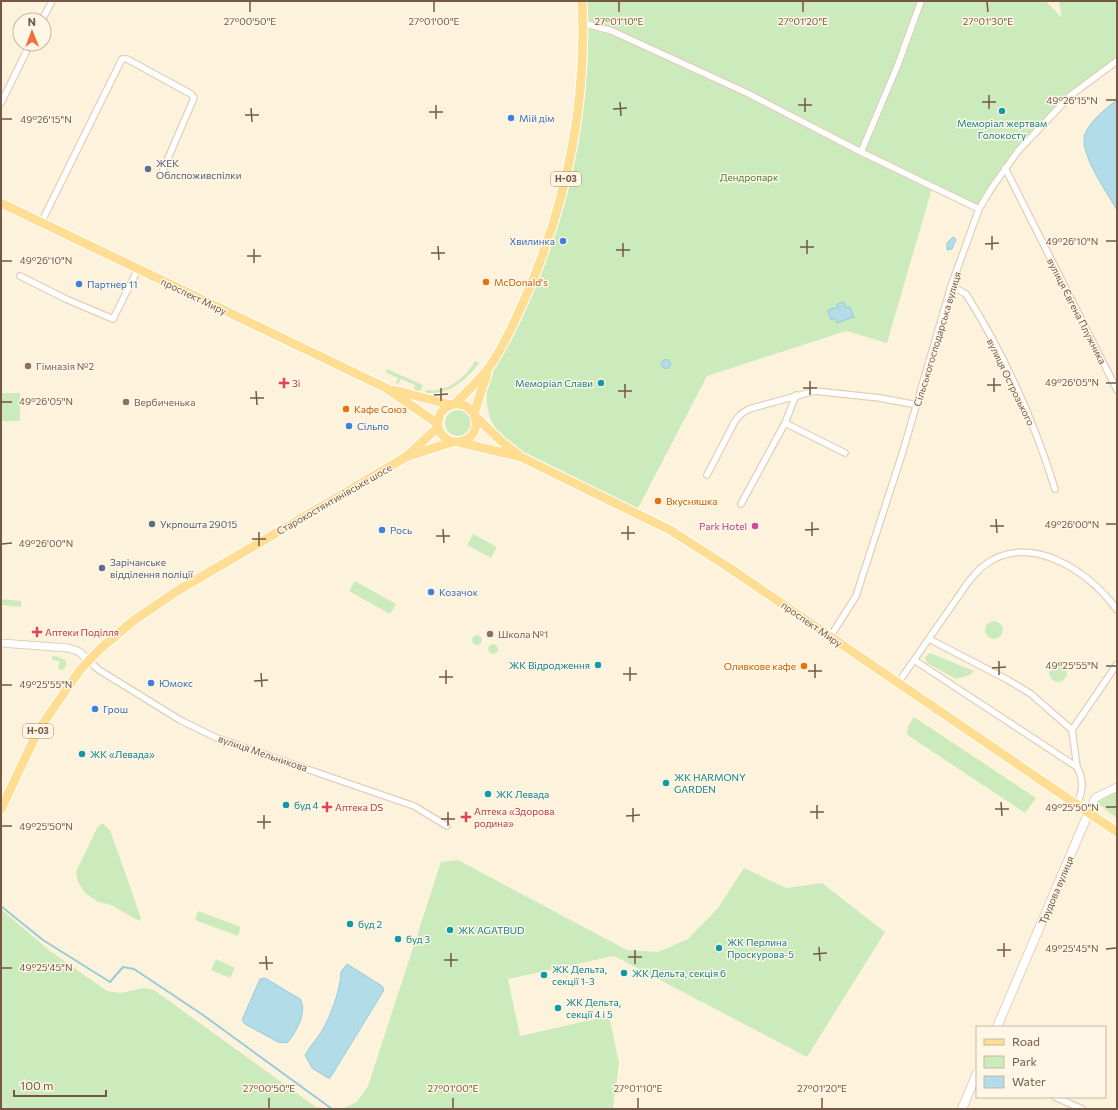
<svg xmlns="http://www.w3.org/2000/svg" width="1118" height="1110" font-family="Commissioner,sans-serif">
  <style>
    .green { fill: #ccebbc }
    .water { fill: #b2dce7; stroke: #97cbd9 }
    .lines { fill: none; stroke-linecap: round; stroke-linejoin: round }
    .stream { stroke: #97cbd9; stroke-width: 2 }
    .minor-casing { stroke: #e1cfb9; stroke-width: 8 }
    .tertiary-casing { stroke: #e1cfb9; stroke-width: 9 }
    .secondary-casing { stroke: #e7d0b7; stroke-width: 10 }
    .primary-casing { stroke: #fff; stroke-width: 11 }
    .minor { stroke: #fff; stroke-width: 5.5 }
    .tertiary { stroke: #fff; stroke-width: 7 }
    .secondary { stroke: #fff; stroke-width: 8 }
    .primary { stroke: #ffdd93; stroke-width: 9 }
    .ticks { fill: none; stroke: #745845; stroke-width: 1.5 }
    .culture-dot { fill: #0f9aa8; stroke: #fff6e5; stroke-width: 1.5 }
    .shop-dot { fill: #3f7fe0; stroke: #fff6e5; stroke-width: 1.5 }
    .service-dot { fill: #5c6f8a; stroke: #fff6e5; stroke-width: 1.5 }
    .food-dot { fill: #e8710a; stroke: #fff6e5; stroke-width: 1.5 }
    .education-dot { fill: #8d6e63; stroke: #fff6e5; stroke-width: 1.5 }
    .health-dot { fill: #e0444e; stroke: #fff6e5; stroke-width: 1.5 }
    .hotel-dot { fill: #d1479c; stroke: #fff6e5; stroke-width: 1.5 }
    .labels { text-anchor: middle; stroke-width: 3; stroke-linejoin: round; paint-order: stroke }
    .shield { fill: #fff6e5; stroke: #9e8775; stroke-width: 1 }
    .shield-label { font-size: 9px; font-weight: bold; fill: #745845 }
    .shop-label { font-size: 10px; fill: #366cbe; stroke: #fff6e5; text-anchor: start }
    .culture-label { font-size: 10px; fill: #0d838f; stroke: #fff6e5; text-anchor: start }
    .service-label { font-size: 10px; fill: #4e5e75; stroke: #fff6e5; text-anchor: start }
    .park-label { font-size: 10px; fill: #4c7a3c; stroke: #fff6e5 }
    .food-label { font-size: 10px; fill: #c56008; stroke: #fff6e5; text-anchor: start }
    .street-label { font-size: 10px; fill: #745845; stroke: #fff6e5 }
    .education-label { font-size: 10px; fill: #785e54; stroke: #fff6e5; text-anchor: start }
    .health-label { font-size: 10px; fill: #be3a42; stroke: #fff6e5; text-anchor: start }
    .hotel-label { font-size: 10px; fill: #b23c85; stroke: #fff6e5; text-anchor: end }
    .ticks-label { font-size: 10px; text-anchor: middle; fill: #745845; stroke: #fff6e5; stroke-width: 3; stroke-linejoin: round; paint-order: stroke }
  </style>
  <rect width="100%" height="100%" fill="#fdf3dd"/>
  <!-- green -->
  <path class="green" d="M585,1H1046L1062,18L1059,1H1117V61L1070,93L1015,149L988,187L977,206L933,185L887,343L846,331L707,376L637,510C612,498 587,486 563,474C512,449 472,432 492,367L567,186Z
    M475,361L479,363C466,381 449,395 425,393L426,390C447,393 465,378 475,361Z
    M387,369L423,385L420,392L414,391L415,385L401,379L398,384L396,383L398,378L385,372Z
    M1,393H20V421H1Z
    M445 423a13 13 0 1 1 26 0a13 13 0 1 1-26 0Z
    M473,534L497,547L491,558L467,545Z
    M355,581L396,604L390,614L349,591Z
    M1,599L21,601V607L1,605Z
    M985 630a9 9 0 1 1 18 0a9 9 0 1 1-18 0Z
    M472 640a5 5 0 1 1 10 0a5 5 0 1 1-10 0Z
    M488 649a5 5 0 1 1 10 0a5 5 0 1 1-10 0Z
    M930,653L974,671L970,675L956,679L927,663L925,657Z
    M52,656L59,657L66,661V666L63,670L58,669L60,661L52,660Z
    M1049 673a9 9 0 1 1 18 0a9 9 0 1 1-18 0Z
    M914,717L1036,798L1025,813L909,736L907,734L908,726Z
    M1117,791V818L1096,802L1097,800Z
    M102,823L110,830L141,918L139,921L111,905L98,902L84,892L78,882L76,872L97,828Z
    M458,860L627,950L658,952L688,939L718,908L744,868L786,888L822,883L885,932L807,1057L614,956L508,979L520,1036L609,1016L619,1063L613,1109H342L357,1102L368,1086L441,862Z
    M1,909L50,951L107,991L121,993L144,988L154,990L316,1107L332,1109H1Z
    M198,911L241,927L238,936L195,920Z
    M216,959L235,968L230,978L211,970Z"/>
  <!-- water -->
  <path class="water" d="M1117,100V210C1108,194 1078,152 1085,134C1091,120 1105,109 1117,100Z
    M953,237L956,239L952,249L947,250V243Z
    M844,302L846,308L850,307L854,317L837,323L835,318L831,320L828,310L838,307L837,304Z
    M661.5 364a4.5 4.5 0 1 1 9 0a4.5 4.5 0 1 1-9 0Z
    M347,964L382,986L384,990L330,1078H328L312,1068L305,1055C310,1046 318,1038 323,1029C331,1015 341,988 341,972Z
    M265,978L300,999C308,1011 296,1033 287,1043L278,1042L245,1024L242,1020L260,979Z"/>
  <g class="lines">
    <!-- stream -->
    <path class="stream" d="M2,907L43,940L110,982L123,967L134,969L203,1015L332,1109"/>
    <defs>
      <path id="minor" d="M42,20L52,1
        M583,23L612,31L747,93L861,152L979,209
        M1,103L30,44
        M861,152L897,67L921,1
        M1005,168L1117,390
        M41,223L122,59H127L191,94L194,98L163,170
        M20,276L66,299L113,319L138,269
        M951,286L966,294C1004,354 1034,421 1055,489
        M785,423L845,453
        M707,475L735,421L741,414L749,409L815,391L880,398L917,405
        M741,504L785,423L796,395
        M830,637L856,596L903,451L951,286L979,209L991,189L1018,151L1071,95L1117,61
        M929,639L1008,680L1031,694L1072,730L1077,767
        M914,660L1077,767C1084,780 1083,793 1076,805
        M89,661L99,670L180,720L217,738L414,806L447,826
        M898,683L969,581C973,577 977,571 982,567C1027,530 1089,570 1117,610
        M1072,730L1117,664
        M1055,1097L1082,1109"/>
      <path id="tertiary" d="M1,643L68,648L78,651L89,661
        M1088,814L1095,798L1117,787"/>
      <path id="secondary" d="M997,1027L1088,814
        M962,1109L977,1073"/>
      <path id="primary" d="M1,203L386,388L438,424
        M394,390L451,405
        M438 423a19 19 0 1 1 38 0a19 19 0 1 1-38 0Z
        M455,404C467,391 480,380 490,366C506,342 518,314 530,287C568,196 587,100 582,1
        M474,413L487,374
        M476,417L501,441L519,455
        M458,442L521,457L670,530L728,567L1117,832
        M409,456L452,442
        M1,809L39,729L80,670L100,649L133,621L177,591L406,457L438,427"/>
    </defs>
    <!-- minor casing -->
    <use href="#minor" class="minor-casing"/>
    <!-- tertiary casing -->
    <use href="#tertiary" class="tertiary-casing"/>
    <!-- secondary casing -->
    <use href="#secondary" class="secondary-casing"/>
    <!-- primary casing -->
    <use href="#primary" class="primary-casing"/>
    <!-- minor -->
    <use href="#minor" class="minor"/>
    <!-- tertiary -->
    <use href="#tertiary" class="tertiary"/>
    <!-- secondary -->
    <use href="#secondary" class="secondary"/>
    <!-- primary -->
    <use href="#primary" class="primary"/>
  </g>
  <!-- ticks -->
  <path class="ticks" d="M250,2V12M434,2V12M619,2V12M803,2V12M987,2L988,12M989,95V109M805,98V112M1106,100H1116M620,102L621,116M982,102H996M436,105V119M798,105H812M251,108L252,122M613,109L627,108M429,112H443M245,115H259M2,119H12M992,236V250M807,240V254M1106,241H1116M623,243V257M985,244L999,243M438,246L439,260M800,247H814M254,249V263M616,250H630M431,253H445M247,256H261M2,261H12M994,378V392M810,381V395M1106,383H1116M625,384V398M987,385H1001M441,388V401M803,388H817M256,391L257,405M618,391H632M434,395L448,394M250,398H264M2,402H12M996,519L997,533M812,522V536M1106,524H1116M628,526V540M990,526H1004M443,529L444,543M805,530L819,529M259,532V546M621,533H635M436,536H450M252,539H266M2,544L12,543M999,661V675M815,664V678M1106,666H1116M630,667V681M992,668L1006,667M446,670V684M808,671H822M261,673L262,687M623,674H637M439,677H453M254,681L268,680M2,685H12M1001,802L1002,816M817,805V819M1106,807H1116M633,808V822M995,809H1009M448,812V826M810,812H824M264,815V829M626,816L640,815M441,819H455M257,822H271M2,826H12M1004,943V957M819,947L820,961M1106,949L1116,948M635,950V964M997,950H1011M451,953V967M813,954L827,953M266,956L267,970M628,957H642M444,960H458M259,963H273M2,968H12M269,1098V1108M453,1098V1108M638,1098V1108M822,1098V1108"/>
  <!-- markers -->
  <g class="culture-dot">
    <circle cx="1002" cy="111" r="4"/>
    <circle cx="601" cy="383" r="4"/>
    <circle cx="598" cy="665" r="4"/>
    <circle cx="82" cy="754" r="4"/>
    <circle cx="666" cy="783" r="4"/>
    <circle cx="488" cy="794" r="4"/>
    <circle cx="286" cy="805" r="4"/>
    <circle cx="350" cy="924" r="4"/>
    <circle cx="450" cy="930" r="4"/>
    <circle cx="398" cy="939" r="4"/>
    <circle cx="719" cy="948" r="4"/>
    <circle cx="624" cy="973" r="4"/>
    <circle cx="544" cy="975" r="4"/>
    <circle cx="558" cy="1008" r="4"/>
  </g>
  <g class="shop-dot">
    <circle cx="511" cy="118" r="4"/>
    <circle cx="563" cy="241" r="4"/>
    <circle cx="79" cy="284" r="4"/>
    <circle cx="349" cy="426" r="4"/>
    <circle cx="382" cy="530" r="4"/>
    <circle cx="431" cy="592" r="4"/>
    <circle cx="151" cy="683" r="4"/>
    <circle cx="95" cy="709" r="4"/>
  </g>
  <g class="service-dot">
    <circle cx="148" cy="169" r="4"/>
    <circle cx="152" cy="524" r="4"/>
    <circle cx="102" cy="568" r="4"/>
  </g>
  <g class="food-dot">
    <circle cx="486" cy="282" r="4"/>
    <circle cx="346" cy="409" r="4"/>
    <circle cx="658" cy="501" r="4"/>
    <circle cx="804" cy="666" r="4"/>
  </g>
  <g class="education-dot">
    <circle cx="28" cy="366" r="4"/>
    <circle cx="126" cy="402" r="4"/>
    <circle cx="490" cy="634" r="4"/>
  </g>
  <g class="health-dot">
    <path d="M282 377h4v4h4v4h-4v4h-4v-4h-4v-4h4z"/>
    <path d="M35 626h4v4h4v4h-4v4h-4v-4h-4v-4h4z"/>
    <path d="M325 801h4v4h4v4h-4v4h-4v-4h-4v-4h4z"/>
    <path d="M464 811h4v4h4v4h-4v4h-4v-4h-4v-4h4z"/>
  </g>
  <circle class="hotel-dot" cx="755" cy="526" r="4"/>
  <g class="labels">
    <!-- shield labels -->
    <g class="shield">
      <rect x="551" y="172" width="30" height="14" rx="3"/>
      <rect x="23" y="724" width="30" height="14" rx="3"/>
    </g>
    <g class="shield-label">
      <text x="566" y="182">Н-03</text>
      <text x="38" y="734">Н-03</text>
    </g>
    <!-- shop labels -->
    <g class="shop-label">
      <text x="519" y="122">Мій дім</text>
      <text x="555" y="245" text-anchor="end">Хвилинка</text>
      <text x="87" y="288">Партнер 11</text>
      <text x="357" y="430">Сільпо</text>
      <text x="390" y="534">Рось</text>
      <text x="439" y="596">Козачок</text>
      <text x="159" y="687">Юмокс</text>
      <text x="103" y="713">Грош</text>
    </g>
    <!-- culture labels -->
    <g class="culture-label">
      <text x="1002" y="127" text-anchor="middle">Меморіал жертвам<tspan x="1002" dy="12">Голокосту</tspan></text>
      <text x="593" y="387" text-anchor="end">Меморіал Слави</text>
      <text x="590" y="669" text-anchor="end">ЖК Відродження</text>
      <text x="90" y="758">ЖК «Левада»</text>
      <text x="674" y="781">ЖК HARMONY<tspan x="674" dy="12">GARDEN</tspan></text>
      <text x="496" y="798">ЖК Левада</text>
      <text x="294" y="809">буд 4</text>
      <text x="358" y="928">буд 2</text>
      <text x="458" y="934">ЖК AGATBUD</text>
      <text x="406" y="943">буд 3</text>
      <text x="727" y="946">ЖК Перлина<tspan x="727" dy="12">Проскурова-5</tspan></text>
      <text x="552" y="973">ЖК Дельта,<tspan x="552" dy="12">секції 1-3</tspan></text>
      <text x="632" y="977">ЖК Дельта, секція 6</text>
      <text x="566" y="1006">ЖК Дельта,<tspan x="566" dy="12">секції 4 і 5</tspan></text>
    </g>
    <!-- service labels -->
    <g class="service-label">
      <text x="156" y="167">ЖЕК<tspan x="156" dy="12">Облспоживспілки</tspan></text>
      <text x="160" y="528">Укрпошта 29015</text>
      <text x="110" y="566">Зарічанське<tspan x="110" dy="12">відділення поліції</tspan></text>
    </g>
    <!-- park labels -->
    <g class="park-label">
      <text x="749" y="181">Дендропарк</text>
    </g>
    <!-- food labels -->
    <g class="food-label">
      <text x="494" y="286">McDonald's</text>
      <text x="354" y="413">Кафе Союз</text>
      <text x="666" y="505">Вкусняшка</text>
      <text x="796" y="670" text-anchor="end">Оливкове кафе</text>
    </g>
    <!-- street labels -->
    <g class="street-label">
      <text transform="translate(194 296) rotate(26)" y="4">проспект Миру</text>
      <text transform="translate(1077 311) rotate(63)" y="4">вулиця Євгена Плужника</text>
      <text transform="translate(937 339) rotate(-73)" y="4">Сільськогосподарська вулиця</text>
      <text transform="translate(1011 382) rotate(64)" y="4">вулиця Острозького</text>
      <text transform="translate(334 499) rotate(-30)" y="4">Старокостянтинівське шосе</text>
      <text transform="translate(812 624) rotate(35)" y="4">проспект Миру</text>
      <text transform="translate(263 753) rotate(19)" y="4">вулиця Мельникова</text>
      <text transform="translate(1056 890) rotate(-67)" y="4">Трудова вулиця</text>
    </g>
    <!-- education labels -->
    <g class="education-label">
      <text x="36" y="370">Гімназія №2</text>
      <text x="134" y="406">Вербиченька</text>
      <text x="498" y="638">Школа №1</text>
    </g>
    <!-- health labels -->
    <g class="health-label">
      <text x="292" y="387">Зі</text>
      <text x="45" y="636">Аптеки Поділля</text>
      <text x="335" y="811">Аптека DS</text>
      <text x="474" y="815">Аптека «Здорова<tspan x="474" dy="12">родина»</tspan></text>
    </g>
    <!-- hotel labels -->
    <g class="hotel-label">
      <text x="747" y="530">Park Hotel</text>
    </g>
  </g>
  <g class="ticks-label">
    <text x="250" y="25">27°00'50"E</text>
    <text x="434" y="25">27°01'00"E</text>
    <text x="619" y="25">27°01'10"E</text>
    <text x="803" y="25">27°01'20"E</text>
    <text x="988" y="25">27°01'30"E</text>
    <text x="1072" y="104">49°26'15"N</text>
    <text x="46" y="123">49°26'15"N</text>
    <text x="1072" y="245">49°26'10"N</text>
    <text x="46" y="264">49°26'10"N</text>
    <text x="1072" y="386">49°26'05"N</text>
    <text x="46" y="405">49°26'05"N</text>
    <text x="1072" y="528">49°26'00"N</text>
    <text x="46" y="547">49°26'00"N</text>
    <text x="1072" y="669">49°25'55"N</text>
    <text x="46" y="688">49°25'55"N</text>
    <text x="1072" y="811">49°25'50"N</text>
    <text x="46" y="830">49°25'50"N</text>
    <text x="1072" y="952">49°25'45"N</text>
    <text x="46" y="971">49°25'45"N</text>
    <text x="269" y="1092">27°00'50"E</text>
    <text x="453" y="1092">27°01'00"E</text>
    <text x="638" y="1092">27°01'10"E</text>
    <text x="822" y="1092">27°01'20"E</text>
  </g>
  <!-- border -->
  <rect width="1118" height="1110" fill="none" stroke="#745845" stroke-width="4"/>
  <!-- legend -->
  <rect x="976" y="1026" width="130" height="72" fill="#fff6e5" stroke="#c7b7a5"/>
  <rect x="984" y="1039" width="20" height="6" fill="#ffdd93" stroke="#c7b7a5"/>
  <text x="1012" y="1046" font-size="12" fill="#745845">Road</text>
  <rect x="984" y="1056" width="20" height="12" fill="#ccebbc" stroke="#c7b7a5"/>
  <text x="1012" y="1066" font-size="12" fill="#745845">Park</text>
  <rect x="984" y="1076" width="20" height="12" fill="#b2dce7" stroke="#c7b7a5"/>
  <text x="1012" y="1086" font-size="12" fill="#745845">Water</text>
  <!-- north arrow -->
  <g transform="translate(32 32) rotate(359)"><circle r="19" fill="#fff6e5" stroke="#c7b7a5"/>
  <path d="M0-3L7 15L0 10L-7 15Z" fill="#ef6e3b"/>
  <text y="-6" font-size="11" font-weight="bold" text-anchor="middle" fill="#745845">N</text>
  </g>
  <!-- scale -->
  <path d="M14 1090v6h92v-6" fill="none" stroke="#745845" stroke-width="2"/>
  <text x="20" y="1090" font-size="12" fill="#745845" stroke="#fff6e5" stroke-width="3" paint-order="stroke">100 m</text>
</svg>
